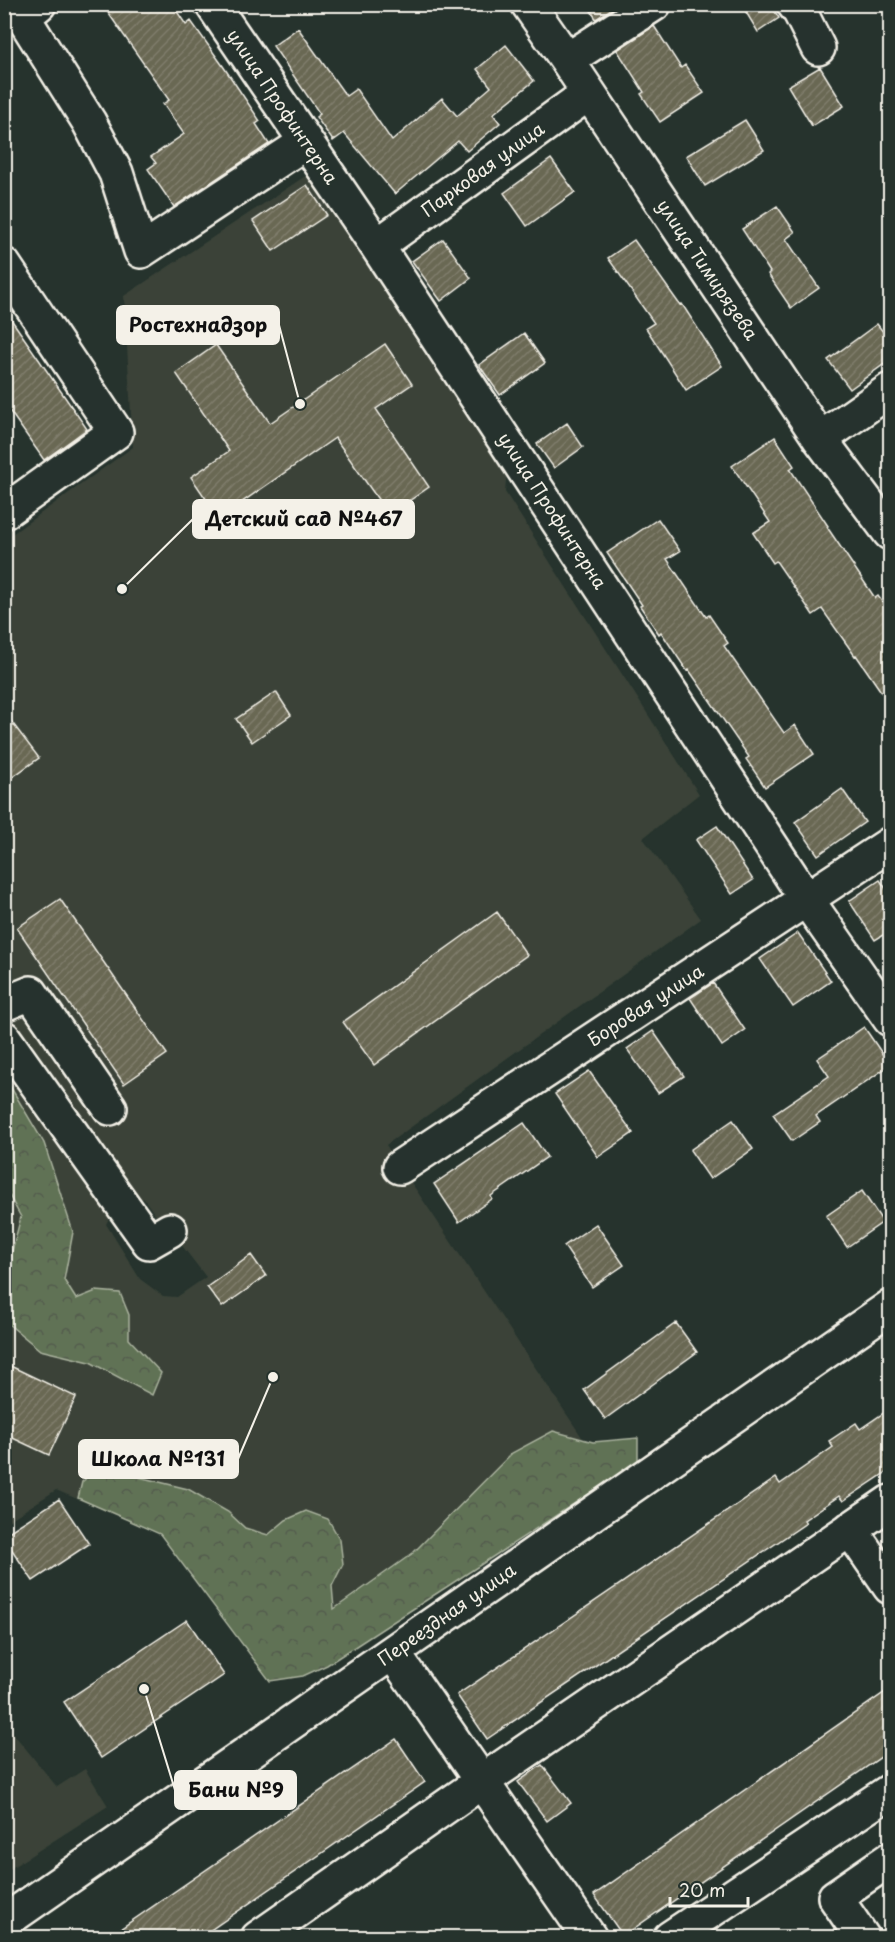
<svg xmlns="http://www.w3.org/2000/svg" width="895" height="1942" font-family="'Playpen Sans',sans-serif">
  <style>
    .built { fill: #3a4338 }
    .forest { fill: url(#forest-crowns); stroke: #aab29e; stroke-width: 1.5 }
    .building { fill: url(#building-hatch); stroke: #f4f1e8; stroke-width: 1.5 }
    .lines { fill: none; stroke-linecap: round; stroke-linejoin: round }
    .minor-casing { stroke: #f4f1e8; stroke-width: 38 }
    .minor { stroke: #26332d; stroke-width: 33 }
    .labels { text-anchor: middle; stroke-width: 4.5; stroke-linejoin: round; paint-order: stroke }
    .street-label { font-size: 18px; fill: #f4f1e8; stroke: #26332d }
    .leader { fill: none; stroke: #f4f1e8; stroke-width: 2 }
    .callout-dot { fill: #f4f1e8; stroke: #26332d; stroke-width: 2 }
    .callout { fill: #f4f1e8; stroke: #f4f1e8; stroke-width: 2 }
    .callout-label { font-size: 20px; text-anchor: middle; font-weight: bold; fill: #111 }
  </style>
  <defs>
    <pattern id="forest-crowns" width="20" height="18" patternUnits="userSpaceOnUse" patternTransform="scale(1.5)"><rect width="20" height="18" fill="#607255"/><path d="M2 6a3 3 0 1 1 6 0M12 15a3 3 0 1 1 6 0" fill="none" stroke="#535b4d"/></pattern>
    <pattern id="building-hatch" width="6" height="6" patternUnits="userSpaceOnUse" patternTransform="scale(1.5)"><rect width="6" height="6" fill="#696753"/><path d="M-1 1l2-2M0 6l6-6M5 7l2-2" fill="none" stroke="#7f7d6c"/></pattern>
  </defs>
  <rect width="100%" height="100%" fill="#26332d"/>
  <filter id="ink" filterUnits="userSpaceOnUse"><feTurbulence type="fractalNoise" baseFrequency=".0167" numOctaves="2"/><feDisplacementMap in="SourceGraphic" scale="12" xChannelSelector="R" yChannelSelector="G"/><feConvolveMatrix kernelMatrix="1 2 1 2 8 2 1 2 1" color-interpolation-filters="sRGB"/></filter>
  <g filter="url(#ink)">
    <!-- built -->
    <path class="built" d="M310,173L508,459L505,492L699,794L643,838L701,919L386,1145L596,1458L270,1681L160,1534L56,1490L5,1523V1064L115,1207L106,1224L140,1279L163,1296L177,1297L206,1277L170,1230L158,1219L144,1199L140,1198L107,1150L102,1155L5,1007V539L133,447L124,296Z
      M4,1722L57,1787L85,1769L108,1806L5,1872Z"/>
    <!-- forest -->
    <path class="forest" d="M4,1076L44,1143L73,1232L64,1280L76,1299L96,1291L120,1293L129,1315V1339L161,1373L152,1395L90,1362L40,1350L6,1322L4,1318L5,1277L21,1217L5,1188Z
      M553,1431L593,1442L638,1438V1462L327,1665L303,1676L270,1681L160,1534L78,1498L82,1482L98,1467L188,1489L228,1512L245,1528L268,1535L286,1520L306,1511L328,1519L340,1540L343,1564L332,1586L334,1609L413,1553L512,1453Z"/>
    <!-- building -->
    <path class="building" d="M102,4H172L186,25L191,21L223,66L260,121L256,124L269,144L174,207L148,169L156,163L151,157L184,134L163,104L169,100Z
      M587,4H619L596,19Z
      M741,4H770L779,18L758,32Z
      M654,26L681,68L685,65L704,93L660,122L641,94L644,92L617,50Z
      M298,28L346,96L356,89L392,141L442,98L457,116L491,87L477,69L506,45L534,81L493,114L500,123L467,151L458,141L395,194L344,133L333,141L316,117L320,114L273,46Z
      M820,67L844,106L812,126L788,86Z
      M745,120L764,150L705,186L686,156Z
      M551,159L575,192L527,226L504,193Z
      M307,185L327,215L273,251L253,221Z
      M777,206L795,232L786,239L819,288L791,308L768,274L770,272L742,229Z
      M443,239L471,278L441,301L412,261Z
      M634,240L680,305L682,304L722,366L686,390L646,328L654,323L608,258Z
      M4,309L87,429L44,460L4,403Z
      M877,324L891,342V359L850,389L828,360Z
      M524,333L545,363L500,395L479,365Z
      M385,344L412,384L376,409L429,487L389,515L335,438L219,518L191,477L229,451L176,373L216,345L270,423Z
      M567,423L583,447L554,468L537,444Z
      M775,437L794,466L790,469L828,526L827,527L875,598L878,596L891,614V706L856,655L855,656L822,609L813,615L776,561L773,563L753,533L770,522L732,466Z
      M658,519L680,551L667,559L706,617L709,615L728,643L724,646L784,733L795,725L814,754L765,787L746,759L749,757L689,670L687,671L661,632L659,634L640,606L642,605L607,553Z
      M276,692L291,715L252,742L236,719Z
      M4,712L39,758L4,783Z
      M842,789L865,822L818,855L795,822Z
      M717,826L753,880L732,894L696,840Z
      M880,880L891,896V930L875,940L849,901Z
      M60,899L167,1054L124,1084L17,928Z
      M497,912L527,955L374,1065L343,1022Z
      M798,933L831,981L793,1007L760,959Z
      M713,983L745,1030L722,1046L690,998Z
      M864,1027L890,1065L816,1116L820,1122L792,1141L773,1114L829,1076L817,1059Z
      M653,1031L684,1076L658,1093L627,1049Z
      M589,1071L633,1133L598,1157L555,1094Z
      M733,1120L753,1149L710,1179L690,1150Z
      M524,1123L547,1157L491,1196L492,1199L459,1222L434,1184Z
      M862,1191L883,1222L847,1247L826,1216Z
      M596,1224L624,1265L592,1287L564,1246Z
      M251,1255L266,1276L222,1307L207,1287Z
      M676,1323L697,1352L605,1419L584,1390Z
      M4,1363L76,1397L49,1455L4,1434Z
      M891,1408V1469L843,1501L839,1496L804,1520L806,1523L487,1739L457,1695L776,1478L780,1484L833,1447L829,1441L856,1423L860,1429Z
      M59,1499L89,1544L33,1581L4,1538V1535Z
      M187,1620L224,1675L101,1758L64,1702Z
      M891,1688V1750L623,1936L594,1895Z
      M396,1739L425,1782L199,1938H107Z
      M542,1765L571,1803L547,1821L518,1782Z"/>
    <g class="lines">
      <defs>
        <path id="minor" d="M39,4L23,17L89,122L116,173L141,251L306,142
          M212,4L377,246L807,900L890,1019
          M528,4L567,60L820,439L890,533
          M794,4L800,12L818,48
          M567,60L654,4
          M377,246L589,93
          M4,265L116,432L4,512
          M820,439L890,390
          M4,1004L31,993L110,1108
          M4,1038L149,1242L170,1230
          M400,1167L890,844
          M850,1529L890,1587
          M393,1653L590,1938
          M4,1922L890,1307
          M258,1938L481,1782L890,1502
          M670,1938L890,1791
          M863,1938L835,1897L890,1859"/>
      </defs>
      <!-- minor casing -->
      <use href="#minor" class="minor-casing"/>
      <!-- minor -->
      <use href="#minor" class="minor"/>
    </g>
  </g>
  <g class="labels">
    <!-- street labels -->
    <g class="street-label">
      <text transform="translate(282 107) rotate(56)" y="6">улица Профинтерна</text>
      <text transform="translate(483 170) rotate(-36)" y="6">Парковая улица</text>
      <text transform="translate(707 270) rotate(56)" y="6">улица Тимирязева</text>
      <text transform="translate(552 511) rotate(57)" y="6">улица Профинтерна</text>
      <text transform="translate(646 1006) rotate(-33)" y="6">Боровая улица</text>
      <text transform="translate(447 1615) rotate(-35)" y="6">Переездная улица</text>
    </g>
  </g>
  <!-- callouts -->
  <path class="leader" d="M300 404L279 325M122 589L193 519M273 1377L238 1459M144 1689L175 1790"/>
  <g class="callout-dot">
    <circle cx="300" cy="404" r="6"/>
    <circle cx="122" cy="589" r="6"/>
    <circle cx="273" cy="1377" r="6"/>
    <circle cx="144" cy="1689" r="6"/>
  </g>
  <g class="callout">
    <rect x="117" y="306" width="162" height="38" rx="6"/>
    <rect x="193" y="500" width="221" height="38" rx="6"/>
    <rect x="79" y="1440" width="159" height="38" rx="6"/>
    <rect x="175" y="1771" width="121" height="38" rx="6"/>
  </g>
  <g class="callout-label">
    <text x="198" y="332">Ростехнадзор</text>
    <text x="304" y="526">Детский сад №467</text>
    <text x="158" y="1466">Школа №131</text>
    <text x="236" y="1797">Бани №9</text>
  </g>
  <!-- margin -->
  <rect width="895" height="1942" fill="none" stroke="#26332d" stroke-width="24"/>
  <rect x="12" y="12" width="871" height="1918" fill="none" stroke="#f4f1e8" stroke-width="2" filter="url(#ink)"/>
  <!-- scale -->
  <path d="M670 1897v9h78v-9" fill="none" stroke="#f4f1e8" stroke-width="3"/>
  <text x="679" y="1897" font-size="18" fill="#f4f1e8" stroke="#26332d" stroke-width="4.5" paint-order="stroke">20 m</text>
</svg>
